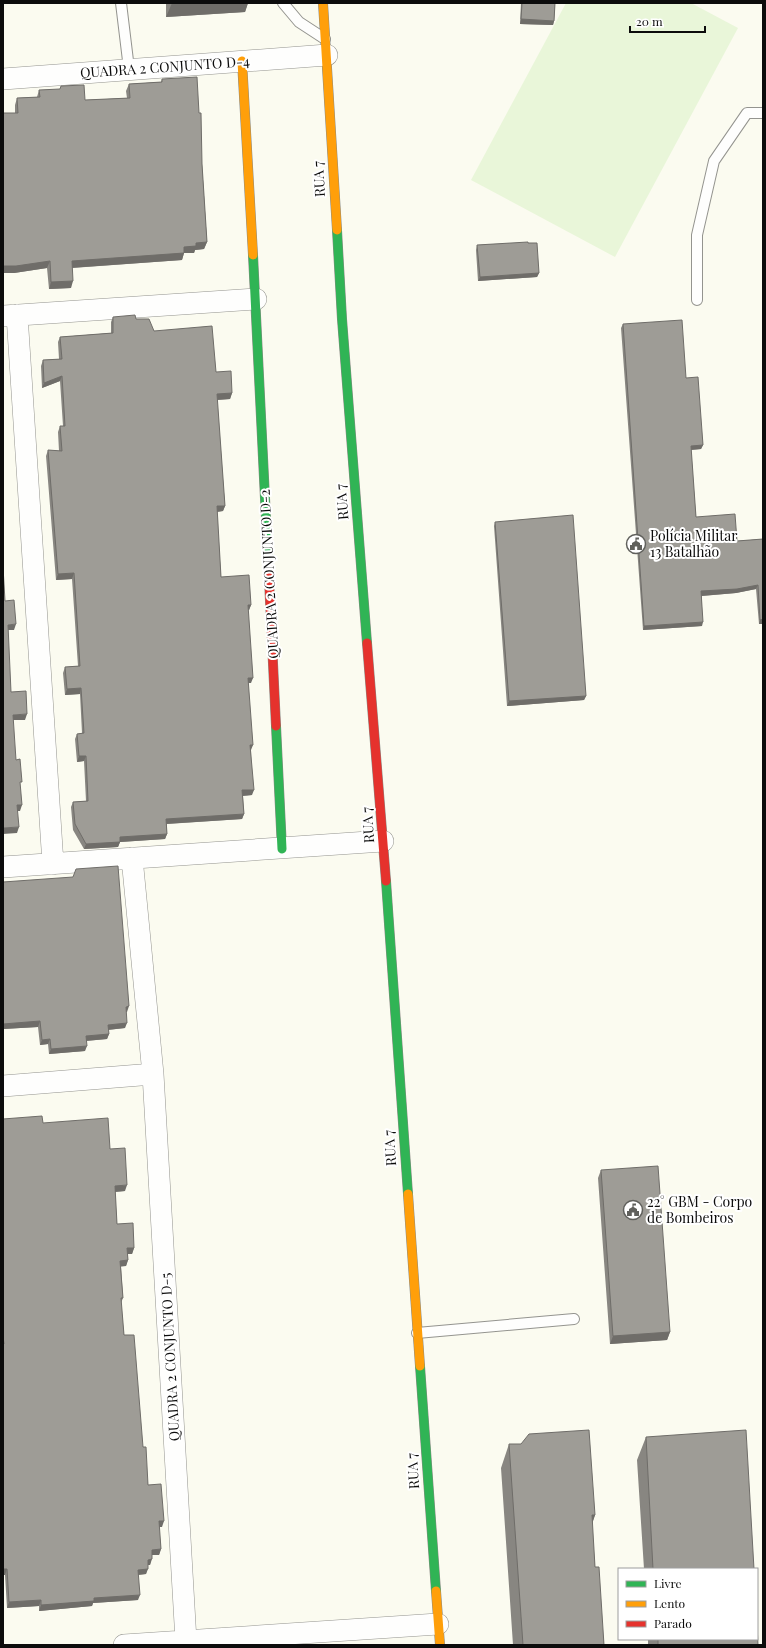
<svg xmlns="http://www.w3.org/2000/svg" width="766" height="1648" font-family="'Playfair Display',serif">
  <style>
    .pitch { fill: #e9f6d9 }
    .lines { fill: none; stroke-linecap: round; stroke-linejoin: round }
    .lane-casing { stroke: #94948f; stroke-width: 12 }
    .street-casing { stroke: #94948f; stroke-width: 22 }
    .fast-casing { stroke: #8a8a85; stroke-width: 10 }
    .slow-casing { stroke: #8a8a85; stroke-width: 10 }
    .jam-casing { stroke: #8a8a85; stroke-width: 10 }
    .lane { stroke: #fefefd; stroke-width: 10 }
    .street { stroke: #fefefd; stroke-width: 21 }
    .fast { stroke: #30b455; stroke-width: 9 }
    .slow { stroke: #ff9f0a; stroke-width: 9 }
    .jam { stroke: #e5322d; stroke-width: 9 }
    .wall { fill: #888681 }
    .shaded-wall { fill: #6f6d69 }
    .building { fill: #9e9c96; stroke: #6f6d69 }
    .labels { text-anchor: middle; stroke-width: 4; stroke-linejoin: round; paint-order: stroke }
    .street-label { font-size: 14px; fill: #0c0c0c; stroke: #fff }
    .poi-label { font-size: 14px; fill: #0c0c0c; stroke: #fff; text-anchor: start }
  </style>
  <rect width="100%" height="100%" fill="#fbfbf0"/>
  <!-- pitch -->
  <path class="pitch" d="M566,3H691L738,28L615,257L471,180Z"/>
  <g class="lines">
    <defs>
      <path id="lane" d="M121,3L129,69
        M283,3L299,22L325,39
        M697,300V235L714,161L747,113H763
        M417,1333L574,1319"/>
      <path id="street" d="M3,79L327,55
        M17,315L53,864
        M4,316L256,299
        M132,858L153,1074L186,1641
        M3,867L383,841
        M3,1086L153,1074
        M124,1645L438,1624"/>
      <path id="fast" d="M337,230L342,319L367,643
        M253,255L268,559
        M276,726L282,849
        M386,881L408,1194
        M420,1366L436,1591"/>
      <path id="slow" d="M323,3L337,230
        M242,61L253,255
        M408,1194L420,1366
        M436,1591L440,1645"/>
      <path id="jam" d="M268,559L276,726
        M367,643L386,881"/>
    </defs>
    <!-- lane casing -->
    <use href="#lane" class="lane-casing"/>
    <!-- street casing -->
    <use href="#street" class="street-casing"/>
    <!-- fast casing -->
    <use href="#fast" class="fast-casing"/>
    <!-- slow casing -->
    <use href="#slow" class="slow-casing"/>
    <!-- jam casing -->
    <use href="#jam" class="jam-casing"/>
    <!-- lane -->
    <use href="#lane" class="lane"/>
    <!-- street -->
    <use href="#street" class="street"/>
    <!-- fast -->
    <use href="#fast" class="fast"/>
    <!-- slow -->
    <use href="#slow" class="slow"/>
    <!-- jam -->
    <use href="#jam" class="jam"/>
  </g>
  <!-- wall -->
  <path class="wall" d="M166,3H248L245,12L166,17Z
    M521,3H555L554,21L553,25L520,24Z
    M162,79L202,164L207,242L204,249L195,250L194,253H184L182,260L72,268L71,288L49,289L47,268L14,273H3V113H15V105L17,98L37,97L39,90L85,100L127,98L126,91L129,84L161,82Z
    M528,243L539,273L537,277L478,281L476,250L477,245Z
    M113,317L136,319L154,331L216,372L232,393L230,399L217,400L225,506L223,511L217,512L221,577L251,605L249,610H248L251,683H248L251,750L252,795L243,796L244,814L242,819L167,824V834L165,839L120,842L118,847L84,849L73,830L71,807L73,802L86,801L84,761L77,762L75,739L77,734L82,733L80,694L65,695L63,673L65,667L78,666L72,579L56,580L46,456L48,450L59,451L58,432L60,426H63L60,381L42,388L41,366L43,360L59,359L58,342L60,337L111,333V322Z
    M623,324L686,378L703,445L701,449L691,450L696,517L737,541L763,539V624H759L756,589L736,593L702,596V626L643,630L621,328Z
    M495,522L586,696L584,700L507,706L494,526Z
    M3,882L127,1012H126L125,1028L108,1030L109,1034L107,1039L86,1041L85,1051L49,1054L48,1044L40,1045L38,1027L3,1029Z
    M3,1119L43,1123L110,1149L125,1191L115,1192L117,1224L134,1248L132,1254H128V1260L126,1266H121L123,1298L121,1303L124,1335L148,1485L162,1527H159L161,1549L159,1555H152L150,1565H148L146,1574L138,1575V1600L93,1603L92,1606L39,1611V1606L7,1608L5,1575H3Z
    M601,1170L670,1332L667,1340L610,1344L598,1178Z
    M646,1437L754,1569H644L637,1460Z
    M509,1444L595,1515L592,1524L595,1567L604,1645H513L501,1468Z
    M648,1639H757L758,1645H648Z"/>
  <!-- shaded-wall -->
  <path class="shaded-wall" d="M172,3H248L245,12L166,17Z
    M521,19L554,21L553,25L520,24Z
    M207,242L204,249L195,250L194,253H184L182,260L69,268L72,261L196,243Z
    M50,261L47,268L14,273H3V266Z
    M539,273L537,277L478,281L480,277Z
    M73,281L71,288L49,289L51,282Z
    M62,376L60,381L42,388L44,383Z
    M232,393L230,399L215,400L217,394Z
    M703,445L701,449L689,450L691,446Z
    M217,506H225L223,511L215,512Z
    M74,573L72,579L56,580L58,574Z
    M758,585L756,589L736,593L700,596L701,591Z
    M248,605H251L249,610H246Z
    M763,619V624H759L760,620Z
    M703,622L702,626L643,630L644,626Z
    M16,624L14,630H6L8,625Z
    M248,678H253L251,683H246Z
    M81,688L80,694L65,695L67,689Z
    M586,696L584,700L507,706L509,701Z
    M27,714L25,720H11L13,715Z
    M250,745H253L251,750H248Z
    M79,756H86L84,761L77,762Z
    M242,790H254L252,795L240,796Z
    M17,805H22L20,811H15Z
    M244,814L242,819L164,824L166,819Z
    M19,827L17,833L3,834V828Z
    M167,834L165,839L120,842L118,847L84,849L86,844L120,837Z
    M129,1006L127,1012H124L126,1007Z
    M40,1021L38,1027L3,1029V1024Z
    M127,1023L125,1028L106,1030L108,1025Z
    M109,1034L107,1039L84,1041L86,1036Z
    M50,1039L48,1044L40,1045L42,1040Z
    M87,1046L85,1051L49,1054L51,1049Z
    M127,1185L125,1191L113,1192L115,1186Z
    M127,1248H134L132,1254H125Z
    M128,1260L126,1266L118,1267L120,1261Z
    M670,1332L667,1340L610,1344L613,1336Z
    M592,1515H595L587,1539Z
    M159,1521H164L162,1527H157Z
    M161,1549L159,1555H150L152,1550Z
    M152,1559L150,1565H146L148,1560Z
    M3,1569H7L5,1575H3Z
    M148,1569L146,1574L136,1575L138,1570Z
    M140,1595L138,1600L93,1603L92,1606L39,1611L41,1605L94,1598Z
    M41,1600L39,1606L7,1608L9,1602Z"/>
  <!-- building -->
  <path class="building" d="M522,3H555L554,21L521,19Z
    M197,77L199,113H201L202,164L207,242L196,243V246L184,247V253L72,261L73,281L51,282L50,261L16,266H3V113H18L17,98L40,97L39,90L60,89L61,86L84,85L85,100L130,98L129,84L162,82V79Z
    M528,242V243H537L539,273L480,277L477,245Z
    M135,315L136,319H149L154,331L212,326L216,372L231,371L232,393L217,394L225,506H217L221,577L249,575L251,605H248L253,678H248L253,745H250L254,790H242L244,814L166,819L167,834L120,837V842L86,844L75,824L73,802L88,801L86,756H79L77,734L84,733L81,688L67,689L65,667L80,666L74,573L58,574L48,450L62,451L60,426H65L62,376L44,383L43,360L62,359L60,337L113,333V317Z
    M682,320L686,378L698,377L703,445L691,446L696,517L735,514L737,541L763,539V619L760,620L758,585L737,589L701,591L703,622L644,626L623,324Z
    M573,515L586,696L509,701L495,522Z
    M3,567L5,601L14,600L16,624L8,625L11,692L26,691L27,714L13,715L16,760L20,759L22,782H20L22,805H17L19,827L3,828Z
    M118,866L129,1006L126,1007L127,1023L108,1025L109,1034L86,1036L87,1046L51,1049L50,1039L42,1040L40,1021L3,1024V882L73,877L76,869Z
    M42,1116L43,1123L108,1118L110,1149L125,1148L127,1185L115,1186L117,1224L133,1223L134,1248H127L128,1260L120,1261L123,1298H121L124,1335H134L143,1447H146L148,1485L161,1484L164,1521H159L161,1549L152,1550V1559L148,1560V1569L138,1570L140,1595L94,1598V1601L41,1605V1600L9,1602L7,1569H3V1344H4L3,1336V1119Z
    M658,1166L670,1332L613,1336L601,1170Z
    M589,1430L595,1515H592L595,1567H599L604,1645H523L509,1444H521L529,1434Z
    M746,1430L754,1569H653L646,1437Z
    M757,1624L758,1645H658V1639H757Z"/>
  <!-- icons -->
  <defs>
    <symbol id="civic-ring" viewBox="-11 -11 22 22"><circle r="9.5" fill="#fff" stroke="#60605c" stroke-width="1.5"/><path d="M-.6-6.5H3V-4.5H.6V-3L4-1V1h2V6H-6V1h2V-1L-.6-3ZM-1.2 2.5V6h2.4V2.5Z" fill="#60605c"/></symbol>
  </defs>
  <g fill-rule="evenodd">
    <use href="#civic-ring" x="625" y="533" width="22" height="22"/>
    <use href="#civic-ring" x="622" y="1199" width="22" height="22"/>
  </g>
  <g class="labels">
    <!-- street labels -->
    <g class="street-label">
      <text transform="translate(165 67) rotate(-4)" y="5">QUADRA 2 CONJUNTO D-4</text>
      <text transform="translate(319 179) rotate(-93)" y="5">RUA 7</text>
      <text transform="translate(342 502) rotate(-95)" y="5">RUA 7</text>
      <text transform="translate(269 574) rotate(-93)" y="5">QUADRA 2 CONJUNTO D-2</text>
      <text transform="translate(368 825) rotate(-94)" y="5">RUA 7</text>
      <text transform="translate(390 1148) rotate(-94)" y="5">RUA 7</text>
      <text transform="translate(170 1357) rotate(-93)" y="5">QUADRA 2 CONJUNTO D-5</text>
      <text transform="translate(413 1471) rotate(-94)" y="5">RUA 7</text>
    </g>
    <!-- poi labels -->
    <g class="poi-label">
      <text x="650" y="541">Polícia Militar<tspan x="650" dy="16">13 Batalhão</tspan></text>
      <text x="647" y="1207">22° GBM - Corpo<tspan x="647" dy="16">de Bombeiros</tspan></text>
    </g>
  </g>
  <!-- border -->
  <rect width="766" height="1648" fill="none" stroke="#0c0c0c" stroke-width="8"/>
  <!-- legend -->
  <rect x="618" y="1568" width="140" height="72" fill="#ffffff" stroke="#9e9e9e"/>
  <rect x="626" y="1581" width="20" height="6" fill="#30b455" stroke="#9e9e9e"/>
  <text x="654" y="1588" font-size="12" fill="#0c0c0c">Livre</text>
  <rect x="626" y="1601" width="20" height="6" fill="#ff9f0a" stroke="#9e9e9e"/>
  <text x="654" y="1608" font-size="12" fill="#0c0c0c">Lento</text>
  <rect x="626" y="1621" width="20" height="6" fill="#e5322d" stroke="#9e9e9e"/>
  <text x="654" y="1628" font-size="12" fill="#0c0c0c">Parado</text>
  <!-- scale -->
  <path d="M630 26v6h75v-6" fill="none" stroke="#0c0c0c" stroke-width="2"/>
  <text x="636" y="26" font-size="12" fill="#0c0c0c" stroke="#ffffff" stroke-width="3" paint-order="stroke">20 m</text>
</svg>
